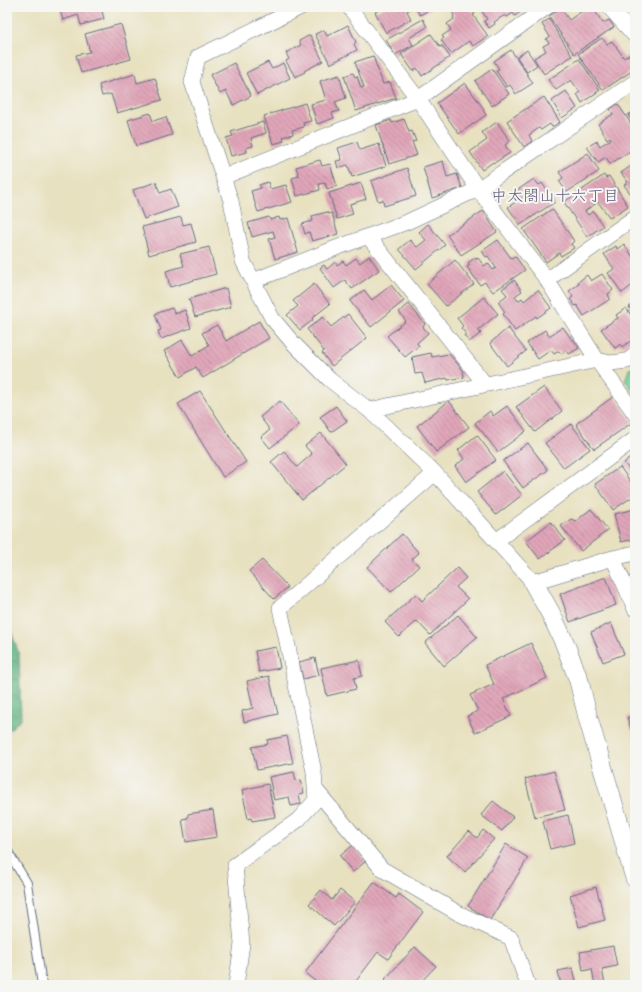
<svg xmlns="http://www.w3.org/2000/svg" width="642" height="992" font-family="Itim,'Klee One',sans-serif">
  <style>
    .forest { fill: url(#forest-crowns); stroke: #3e7270 }
    .park { fill: #79d299; stroke: #4a807c }
    .building { fill: url(#building-back-hatch) }
    .lines { fill: none; stroke-linecap: round; stroke-linejoin: round }
    .service-casing { stroke: #636d80; stroke-width: 10 }
    .minor-casing { stroke: #636d80; stroke-width: 16 }
    .tertiary-casing { stroke: #636d80; stroke-width: 20 }
    .service { stroke: #fff; stroke-width: 8 }
    .minor { stroke: #fff; stroke-width: 15 }
    .tertiary { stroke: #fff; stroke-width: 19 }
    .labels { text-anchor: middle; stroke-width: 4; stroke-linejoin: round; paint-order: stroke }
    .neighbourhood-label { font-size: 16px; fill: #60597e; stroke: #f6f6f2 }
  </style>
  <defs>
    <pattern id="forest-crowns" width="20" height="18" patternUnits="userSpaceOnUse"><rect width="20" height="18" fill="#62b481"/><path d="M2 6a3 3 0 1 1 6 0M12 15a3 3 0 1 1 6 0" fill="none" stroke="#50936d"/></pattern>
    <pattern id="building-back-hatch" width="6" height="6" patternUnits="userSpaceOnUse"><rect width="6" height="6" fill="#e1a6b9"/><path d="M-1 5l2 2M0 0l6 6M5-1l2 2" fill="none" stroke="#b6889a"/></pattern>
  </defs>
  <rect width="100%" height="100%" fill="#f6f6f2"/>
  <filter id="ink" filterUnits="userSpaceOnUse"><feTurbulence type="fractalNoise" baseFrequency=".025" numOctaves="2"/><feDisplacementMap in="SourceGraphic" scale="8" xChannelSelector="R" yChannelSelector="G"/><feConvolveMatrix kernelMatrix="1 2 1 2 8 2 1 2 1" color-interpolation-filters="sRGB"/></filter>
  <filter id="wash" filterUnits="userSpaceOnUse"><feTurbulence type="fractalNoise" baseFrequency=".012" numOctaves="4" result="noise"/><feDisplacementMap in="SourceGraphic" scale="16" xChannelSelector="R" yChannelSelector="G"/><feGaussianBlur stdDeviation="0.9" result="paint"/><feColorMatrix in="noise" values="0 0 0 0 0 0 0 0 0 0 0 0 0 0 0 0 0 1.4 0 .05"/><feComposite in="paint" operator="in"/></filter>
  <g filter="url(#wash)">
    <rect width="100%" height="100%" fill="#e8e1c0"/>
    <!-- forest -->
    <path class="forest" d="M7,620L19,654L21,719L7,732Z"/>
    <!-- park -->
    <path class="park" d="M635,366V394L625,380L629,370Z"/>
    <g id="blocks">
      <!-- building -->
      <path class="building" d="M59,7H101L104,19L81,25L78,15L63,20Z
        M385,7H409L410,9L407,11L411,19L386,33L375,12Z
        M415,7H434L420,15Z
        M448,7H470L475,14L473,15L488,36L473,46L469,41L451,54L441,40L444,38L442,36L451,30L447,24L454,19L453,17L454,15Z
        M479,7H528L515,16L513,13L507,17L505,15L494,22L495,24L489,28L484,21L487,19Z
        M588,7H592L603,23L609,20L614,27L574,54L549,16L561,8L569,20Z
        M423,19L427,27L409,38L413,45L395,55L386,40Z
        M549,19L572,56L544,74L534,58L546,51L543,46L549,43L546,39L550,37L542,24Z
        M121,24L131,59L81,73L76,55L90,52L85,34Z
        M348,25L356,42L354,44L357,50L330,64L315,34L324,30L327,36Z
        M431,34L440,47L442,46L450,57L422,76L417,68L413,71L401,54Z
        M310,35L323,61L304,71L305,72L295,77L286,61L289,59L286,53L301,45L299,41Z
        M602,38L607,44L612,41L624,58L632,53L635,57V69L603,90L578,54Z
        M511,50L533,83L516,94L510,85L507,87L496,71L499,69L494,61Z
        M527,50L537,65L527,72L517,57Z
        M373,56L383,84L390,82L396,98L356,111L344,76L353,73L355,77L357,76L361,88L364,87L355,62Z
        M579,59L600,90L582,103L577,94L580,92L571,80L556,90L548,80Z
        M268,62L272,69L283,63L290,78L257,95L246,73Z
        M234,63L251,96L233,105L226,91L220,94L210,75Z
        M492,69L509,94L492,106L475,81Z
        M135,74L137,83L155,78L162,100L117,113L111,94L102,96L99,85Z
        M339,75L346,98L335,102L339,111L332,113L334,118L317,124L311,104L326,100L320,81Z
        M465,83L484,109L483,110L486,115L459,134L437,103Z
        M566,91L577,108L562,118L552,101Z
        M544,97L560,122L552,127L550,124L541,130L539,128L529,135L532,141L524,147L507,121Z
        M305,103L311,121L303,123L304,127L292,130L293,134L283,137L284,141L273,144L264,116Z
        M618,104L635,130V148L610,164L606,157L598,162L587,147L597,141L600,146L611,139L610,137L607,139L598,124L613,114L610,109Z
        M635,111V125L628,115Z
        M150,113L153,121L166,117L172,135L136,146L128,120Z
        M404,119L409,132L412,131L416,141L412,142L417,155L389,164L376,125L391,120L392,123Z
        M263,122L266,133L251,138L253,146L246,148L247,152L231,156L226,138L233,136L231,132Z
        M497,122L510,141L505,145L510,153L494,163L493,162L482,170L470,152L487,140L482,132Z
        M357,142L360,150L379,144L386,166L352,177L348,165L338,168L336,161L342,160L338,148Z
        M588,153L599,171L567,192L559,181L563,178L559,172Z
        M320,160L322,166L330,164L337,186L327,189L325,183L319,184L320,190L297,196L292,178L299,176L296,167Z
        M443,161L447,177L457,174L462,188L432,198L423,167Z
        M635,163V190L630,193L624,185L628,182L621,173Z
        M407,168L416,196L384,206L383,200L378,201L371,181Z
        M604,175L606,178L609,176L628,206L610,218L598,202L585,211L588,215L593,211L603,226L587,237L564,202Z
        M534,179L539,185L542,183L555,202L520,225L508,207L521,199L516,191Z
        M156,182L160,193L171,189L178,207L144,219L133,190Z
        M268,182L270,189L286,185L292,202L258,212L251,191L261,188L259,185Z
        M361,183L366,199L350,204L353,214L337,219L329,193Z
        M552,209L574,241L571,244L574,248L561,256L559,253L546,262L523,229Z
        M483,211L497,232L461,255L447,235Z
        M327,212L328,214L332,213L338,234L312,241L309,232L305,234L302,224L313,221L312,216Z
        M181,217L183,225L191,223L196,242L149,255L142,227Z
        M269,217L270,220L279,217L280,220L288,218L298,252L275,259L269,239L275,237L273,231L252,237L248,223Z
        M428,224L445,245L416,269L399,249L410,240L417,247L426,240L419,232Z
        M498,240L511,258L515,256L525,270L493,292L485,282L480,285L467,267L470,265L468,263L476,257L477,259L478,258L484,266L488,263L493,270L496,268L488,256L486,257L482,251Z
        M624,244L635,260V279L631,281L634,284L622,293L608,273L614,269L604,254L616,246L617,249Z
        M209,247L216,274L170,287L166,271L184,266L180,254Z
        M369,256L379,270L352,289L345,280L334,288L320,268L324,265L327,269L335,262L337,265L343,261L346,265L356,258L360,263Z
        M455,260L474,284L446,306L427,284Z
        M602,274L613,290L608,294L610,299L584,316L577,305L575,306L570,299L573,297L569,291L579,284L578,282L587,275L591,281Z
        M514,280L522,291L515,296L518,301L522,298L524,301L538,290L551,308L537,318L536,316L515,331L503,314L505,312L498,302L507,295L502,289Z
        M314,284L330,304L312,318L313,320L300,330L287,315L298,306L293,301Z
        M391,285L404,301L371,327L350,301L364,290L372,300Z
        M226,288L231,307L195,317L189,299Z
        M484,297L498,314L478,330L481,333L469,342L464,335L466,334L461,328L463,326L457,318Z
        M635,303V318L629,307Z
        M409,304L425,324L423,327L428,333L417,343L419,346L405,357L387,336L406,321L399,312Z
        M172,308L175,314L185,310L191,328L161,339L158,331L161,330L155,314Z
        M626,308L635,321V338L622,347L621,344L615,348L601,329L618,318L616,315Z
        M348,314L367,338L332,366L322,353L324,351L307,329L323,317L331,327Z
        M259,321L269,338L203,378L196,367L180,377L164,351L182,340L192,356L209,345L202,333L217,325L226,341Z
        M563,327L572,340L573,339L579,348L569,354L567,350L561,354L559,351L554,354L551,350L538,359L527,343L545,330L549,336Z
        M508,328L526,351L507,366L490,343Z
        M431,353L432,357L449,354L463,370L464,377L448,380L447,378L425,383L422,373L415,374L412,357Z
        M544,387L562,411L535,432L516,407Z
        M200,391L246,462L223,477L178,404Z
        M614,396L633,422L594,449L576,424Z
        M280,401L299,425L270,448L261,437L270,430L260,417Z
        M449,401L469,427L436,452L417,426Z
        M336,406L347,421L331,432L320,417Z
        M507,406L526,431L498,452L475,423L490,411L493,416Z
        M571,424L590,449L564,468L545,443Z
        M321,433L346,464L302,500L271,462L284,451L297,467L312,454L305,446Z
        M477,435L496,460L466,482L455,466L464,459L458,450Z
        M528,443L548,470L523,488L503,461Z
        M635,454V477L624,463Z
        M620,467L635,488V495L613,510L595,484Z
        M503,471L522,495L496,515L477,492Z
        M591,509L608,530L581,551L561,526L571,519L576,521Z
        M635,509V539L621,542L614,514Z
        M551,522L565,540L540,559L526,541Z
        M402,534L419,553L412,559L419,566L391,592L367,567Z
        M262,560L288,587L274,599L249,571Z
        M457,568L466,578L456,587L468,599L430,635L417,621L399,637L385,622L416,594L422,601Z
        M606,577L616,605L570,622L560,594Z
        M458,615L477,637L444,666L425,643Z
        M611,623L624,654L603,662L591,632Z
        M531,643L547,678L503,699L511,716L475,733L467,716L478,711L470,695L494,684L485,665Z
        M276,647L280,668L259,672L255,651Z
        M315,658L319,675L303,679L299,662Z
        M359,660L362,676L354,678L356,689L327,696L321,668Z
        M269,676L278,714L244,722L242,711L253,708L247,681Z
        M635,714V738L627,718Z
        M287,736L293,763L257,770L252,747L268,744L267,740Z
        M554,771L565,810L535,817L525,779Z
        M294,772L296,781L301,780L304,793L299,794L301,804L291,806L289,797L274,800L269,777Z
        M268,784L275,817L252,821L251,818L248,819L242,790Z
        M493,801L513,817L502,831L481,815Z
        M213,810L217,837L186,842L182,819L188,818V814Z
        M568,815L574,843L550,849L543,821Z
        M483,830L494,839L465,872L447,856L469,831L477,838Z
        M506,844L528,858L490,920L468,906Z
        M353,845L366,861L353,872L340,856Z
        M374,882L396,898L399,894L423,912L388,959L378,952L353,985H320L305,973Z
        M596,887L605,920L579,927L570,895Z
        M321,890L332,900L340,890L355,902L334,926L309,904Z
        M613,946L617,966L602,969L605,984L595,985L592,969L583,971L580,952Z
        M415,947L436,966L418,985H391L385,979Z
        M573,968L577,985H561L558,971Z"/>
    </g>
  </g>
  <g filter="url(#ink)">
    <use href="#blocks" fill-opacity="0" stroke="#636d80" stroke-width="1"/>
    <g class="lines">
      <defs>
        <path id="service" d="M7,850L27,883L42,985"/>
        <path id="minor" d="M301,7L198,57L192,82L231,201L243,261L272,318L293,343L330,380L369,410L435,473L533,582L613,558L635,553
          M349,7L418,99L478,189L547,280L597,360L635,414
          M609,7L635,36
          M223,177L418,99L547,7
          M368,236L485,384
          M547,280L635,217
          M253,281L336,248L407,222L478,189L635,82
          M369,410L597,360L611,363L627,361L635,355
          M496,541L635,439
          M613,558L635,609
          M315,789L382,869L458,913L511,938L528,985
          M236,985L242,944L235,865L298,820L316,800L314,772L280,608L435,473"/>
        <path id="tertiary" d="M533,582L551,614L565,644L579,681L588,718L635,878"/>
      </defs>
      <!-- service casing -->
      <use href="#service" class="service-casing"/>
      <!-- minor casing -->
      <use href="#minor" class="minor-casing"/>
      <!-- tertiary casing -->
      <use href="#tertiary" class="tertiary-casing"/>
      <!-- service -->
      <use href="#service" class="service"/>
      <!-- minor -->
      <use href="#minor" class="minor"/>
      <!-- tertiary -->
      <use href="#tertiary" class="tertiary"/>
    </g>
  </g>
  <g class="labels">
    <!-- neighbourhood labels -->
    <g class="neighbourhood-label">
      <text x="555" y="201">中太閤山十六丁目</text>
    </g>
  </g>
  <!-- margin -->
  <rect width="642" height="992" fill="none" stroke="#f6f6f2" stroke-width="24"/>
</svg>
